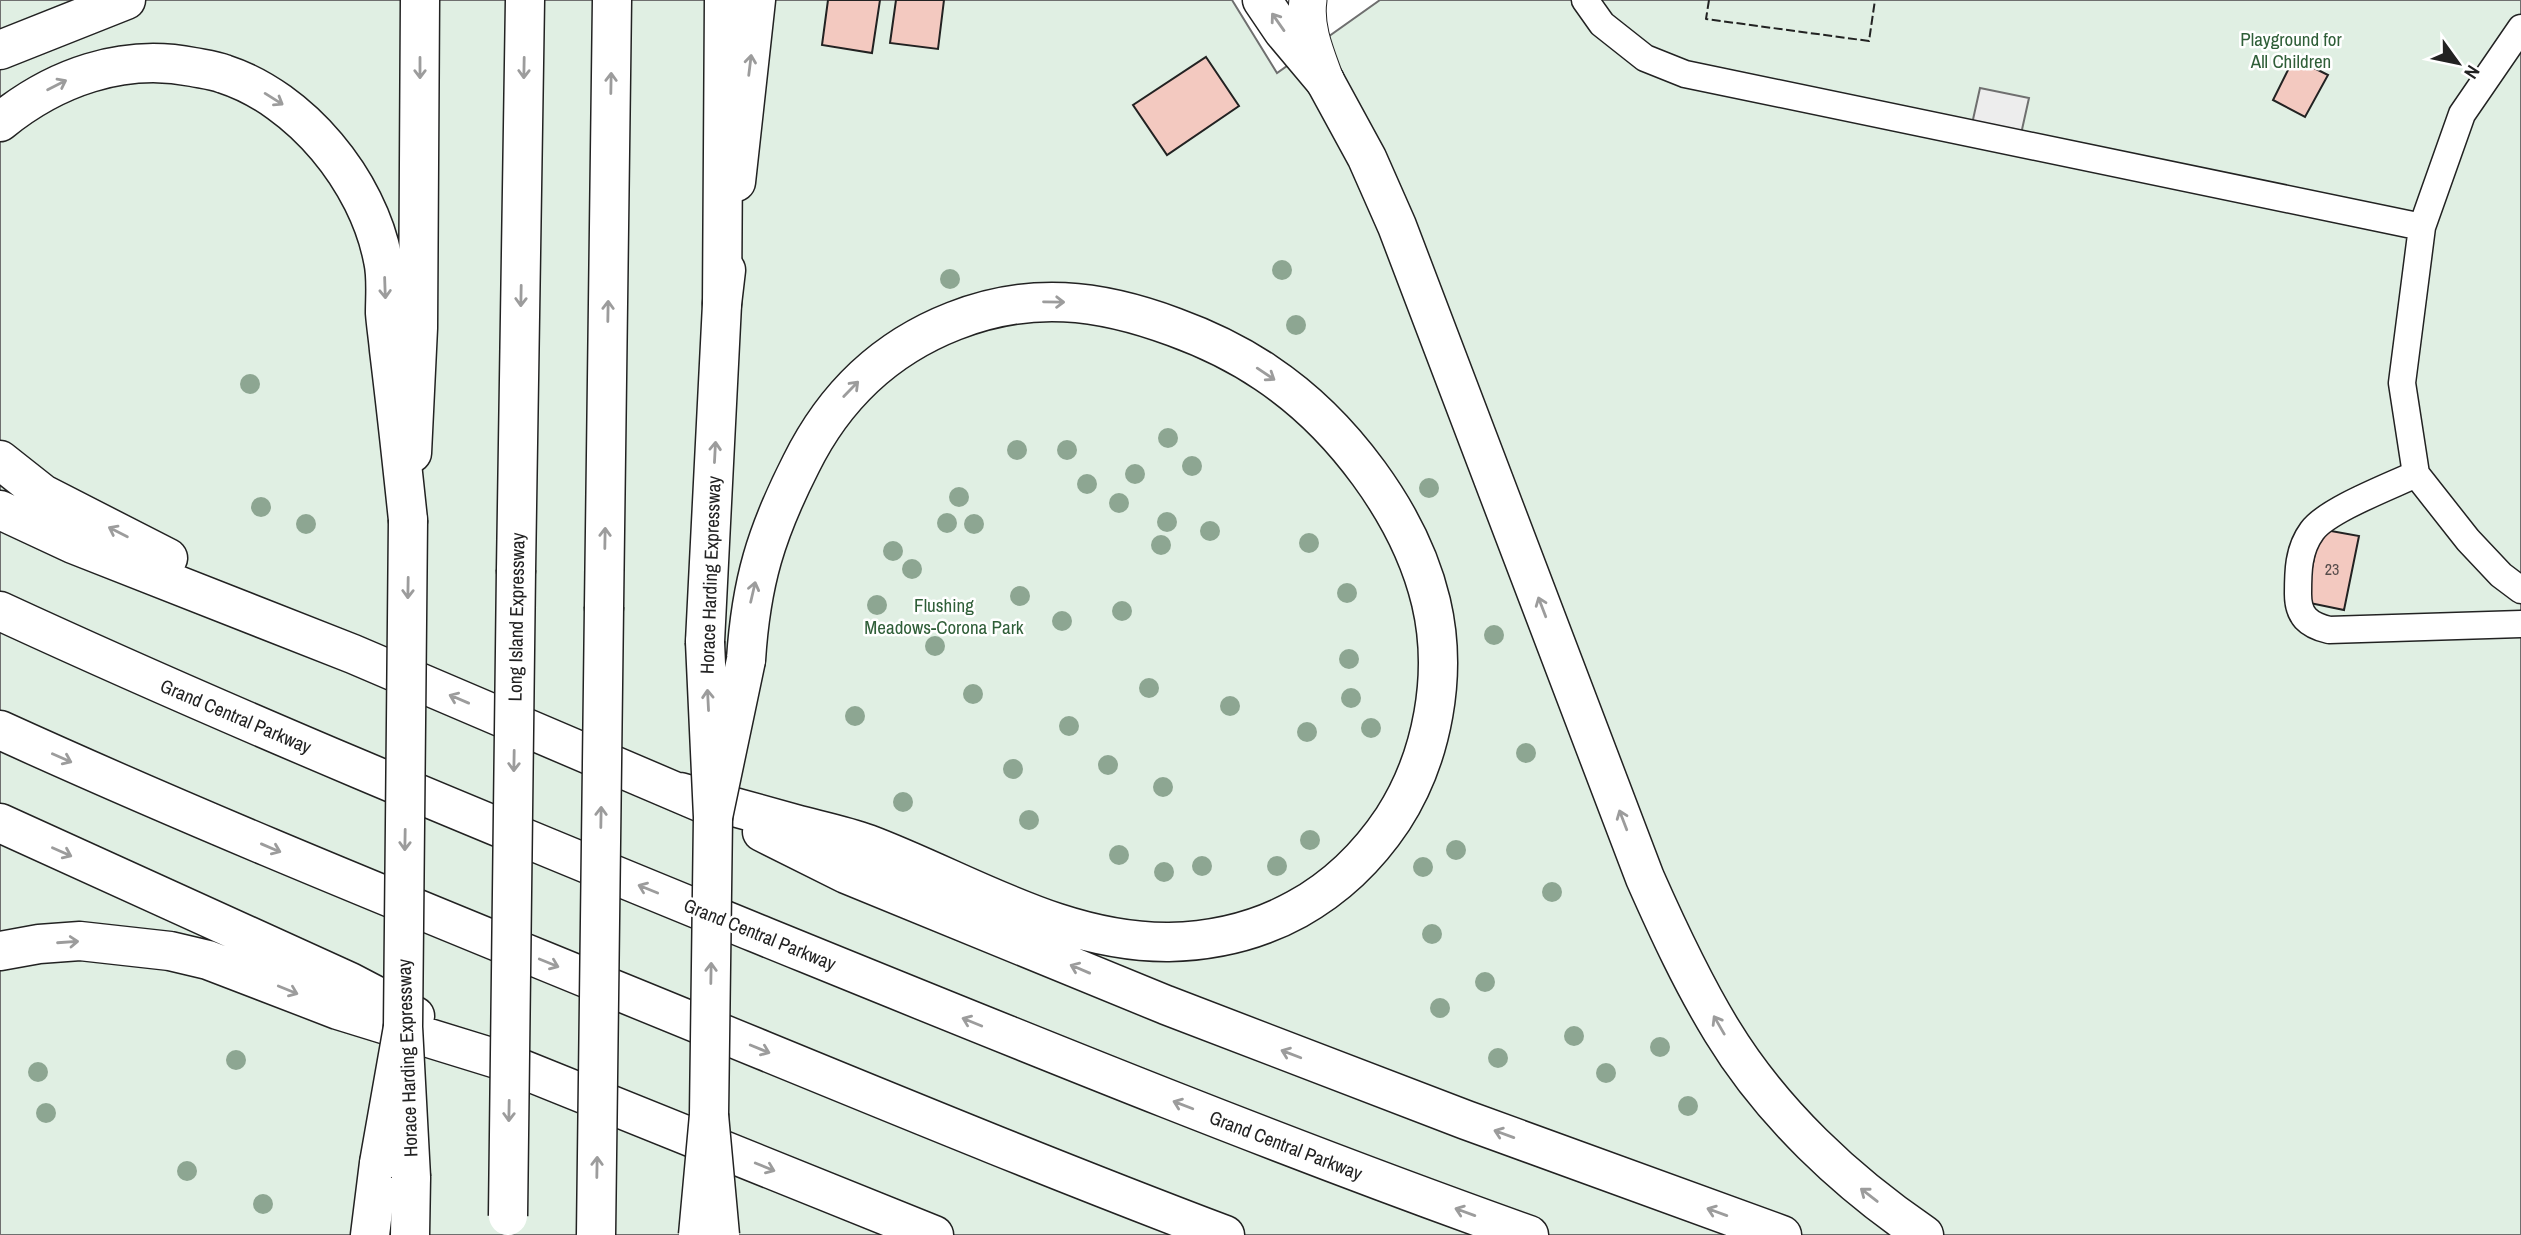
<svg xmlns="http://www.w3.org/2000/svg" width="2521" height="1235" font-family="'Archivo Narrow',sans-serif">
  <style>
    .green { fill: #e0efe3; stroke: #6f6f6f; stroke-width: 2 }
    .parking { fill: #ededed; stroke: #6f6f6f; stroke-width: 2 }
    .building { fill: #f3c9c0; stroke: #222; stroke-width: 2 }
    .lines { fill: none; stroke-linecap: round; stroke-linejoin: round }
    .pedestrian-casing { stroke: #222; stroke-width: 29 }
    .minor-casing { stroke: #222; stroke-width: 39 }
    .secondary-casing { stroke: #222; stroke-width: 41 }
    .motorway-casing { stroke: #222; stroke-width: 41 }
    .pedestrian { stroke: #fff; stroke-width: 26 }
    .minor { stroke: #fff; stroke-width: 37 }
    .secondary { stroke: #fff; stroke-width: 38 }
    .motorway { stroke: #fff; stroke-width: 38 }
    .secondary-bridge-casing { stroke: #222; stroke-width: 41; stroke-linecap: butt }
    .motorway-bridge-casing { stroke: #222; stroke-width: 41; stroke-linecap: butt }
    .secondary-bridge { stroke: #fff; stroke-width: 38 }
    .motorway-bridge { stroke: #fff; stroke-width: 38 }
    .fence { stroke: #222; stroke-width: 2; stroke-dasharray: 9 3.5; stroke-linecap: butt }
    .tree { fill: #8da692 }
    .oneway { stroke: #9c9c9c }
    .labels { text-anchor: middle; stroke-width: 5; stroke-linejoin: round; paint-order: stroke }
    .number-label { font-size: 16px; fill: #564c4a }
    .park-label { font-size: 19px; fill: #2f5e38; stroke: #fff }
    .street-label { font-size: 19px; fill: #222; stroke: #fff }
  </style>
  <rect width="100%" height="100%" fill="#fff"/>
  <!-- green -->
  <path class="green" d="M0,0H1232L1277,73L1380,0H2521V1235H0Z"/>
  <!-- parking -->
  <path class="parking" d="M1980,88L2029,98L2019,143L1970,133Z"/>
  <!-- building -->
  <path class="building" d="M828,0H880L872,53L822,45Z
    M896,0H944L938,49L890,43Z
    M1206,57L1239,106L1167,155L1133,105Z
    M2294,58L2328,75L2305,117L2273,100Z
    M2320,529L2359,536L2344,610L2305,602Z"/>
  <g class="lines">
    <defs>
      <path id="pedestrian" d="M1585,0L1602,24L1645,58L1685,74L2422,227
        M2521,28L2462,114L2422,227L2402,383L2416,474L2468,540L2501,575L2521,590
        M2416,474C2391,486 2327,510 2312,531C2298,550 2298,572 2298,594C2298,616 2308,625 2329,630L2521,624"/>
      <path id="minor" d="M1308,0C1304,28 1316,55 1325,80"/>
      <path id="secondary" d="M1262,0L1283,31L1325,81
        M736,182L756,0
        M412,453L418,328L420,0
        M705,642L722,304L726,270
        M410,1235L411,1177"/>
      <path id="motorway" d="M0,50L126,0
        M1325,81L1367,158L1397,226L1645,878C1668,930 1692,982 1722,1031C1772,1113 1846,1182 1924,1235
        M0,122C54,78 122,53 193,67C203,69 214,70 224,74C301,99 368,181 383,260C387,277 385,296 385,313C386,326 388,338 389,350C396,407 402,463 408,520
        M722,304L724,0
        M0,460L43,494L168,558
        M0,510L73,544L353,654L702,803
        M516,570L525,0
        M604,607L612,0
        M0,611C249,726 502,829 756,933C1012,1037 1268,1142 1529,1235
        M0,730C202,822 408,905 613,989C817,1072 1019,1157 1225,1235
        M680,792C720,803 759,814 799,825C822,831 846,836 868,844C966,881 1061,943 1169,942C1264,940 1341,897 1393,819C1433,757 1448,674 1431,602C1410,514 1341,423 1266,373C1238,354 1207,339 1174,327C1099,299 1030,291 954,321C885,348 834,397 801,464C766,533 751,582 746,660
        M0,823L350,982L415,1016
        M762,832L846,874L1166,1005L1466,1120L1782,1235
        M0,951L39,944L80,941L170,951L208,960L338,1010L497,1059L934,1235
        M370,1235L379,1163"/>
    </defs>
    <!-- pedestrian casing -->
    <use href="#pedestrian" class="pedestrian-casing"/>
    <!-- minor casing -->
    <use href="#minor" class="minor-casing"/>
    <!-- secondary casing -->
    <use href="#secondary" class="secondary-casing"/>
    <!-- motorway casing -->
    <use href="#motorway" class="motorway-casing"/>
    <!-- pedestrian -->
    <use href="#pedestrian" class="pedestrian"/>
    <!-- minor -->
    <use href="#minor" class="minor"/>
    <!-- secondary -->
    <use href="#secondary" class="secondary"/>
    <!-- motorway -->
    <use href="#motorway" class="motorway"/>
    <defs>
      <path id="secondary-bridge" d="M408,520L403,1027L411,1177
        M698,1235L709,1115L713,817L705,642"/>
      <path id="motorway-bridge" d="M713,817L746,660
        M709,1115L720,1235
        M379,1163L403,1027
        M508,1216L516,570
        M596,1235L604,607"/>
    </defs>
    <!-- secondary-bridge casing -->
    <use href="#secondary-bridge" class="secondary-bridge-casing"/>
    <!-- motorway-bridge casing -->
    <use href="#motorway-bridge" class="motorway-bridge-casing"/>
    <!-- secondary-bridge -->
    <use href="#secondary-bridge" class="secondary-bridge"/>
    <!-- motorway-bridge -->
    <use href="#motorway-bridge" class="motorway-bridge"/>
    <!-- fence -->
    <path class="fence" d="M1709,0L1706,19L1869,41L1875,0"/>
  </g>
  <!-- trees -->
  <g class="tree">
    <circle cx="1282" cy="270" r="10"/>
    <circle cx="950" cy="279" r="10"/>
    <circle cx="1296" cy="325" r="10"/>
    <circle cx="250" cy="384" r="10"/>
    <circle cx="1168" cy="438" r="10"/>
    <circle cx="1017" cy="450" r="10"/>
    <circle cx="1067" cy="450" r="10"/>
    <circle cx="1192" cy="466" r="10"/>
    <circle cx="1135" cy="474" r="10"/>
    <circle cx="1087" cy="484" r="10"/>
    <circle cx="1429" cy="488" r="10"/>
    <circle cx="959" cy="497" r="10"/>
    <circle cx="1119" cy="503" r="10"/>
    <circle cx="261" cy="507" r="10"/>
    <circle cx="1167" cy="522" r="10"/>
    <circle cx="947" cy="523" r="10"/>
    <circle cx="306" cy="524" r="10"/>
    <circle cx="974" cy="524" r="10"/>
    <circle cx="1210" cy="531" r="10"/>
    <circle cx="1309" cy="543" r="10"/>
    <circle cx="1161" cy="545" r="10"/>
    <circle cx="893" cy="551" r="10"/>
    <circle cx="912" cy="569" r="10"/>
    <circle cx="1347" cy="593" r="10"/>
    <circle cx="1020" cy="596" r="10"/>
    <circle cx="877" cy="605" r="10"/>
    <circle cx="1122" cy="611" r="10"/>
    <circle cx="1062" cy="621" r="10"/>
    <circle cx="1494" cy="635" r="10"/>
    <circle cx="935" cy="646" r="10"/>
    <circle cx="1349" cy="659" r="10"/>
    <circle cx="1149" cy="688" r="10"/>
    <circle cx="973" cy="694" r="10"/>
    <circle cx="1351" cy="698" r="10"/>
    <circle cx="1230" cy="706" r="10"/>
    <circle cx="855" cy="716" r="10"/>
    <circle cx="1069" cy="726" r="10"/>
    <circle cx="1371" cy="728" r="10"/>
    <circle cx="1307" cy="732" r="10"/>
    <circle cx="1526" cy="753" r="10"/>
    <circle cx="1108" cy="765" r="10"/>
    <circle cx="1013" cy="769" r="10"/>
    <circle cx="1163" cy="787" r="10"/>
    <circle cx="903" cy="802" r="10"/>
    <circle cx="1029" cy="820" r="10"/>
    <circle cx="1310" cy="840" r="10"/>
    <circle cx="1456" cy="850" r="10"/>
    <circle cx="1119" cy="855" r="10"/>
    <circle cx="1202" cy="866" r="10"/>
    <circle cx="1277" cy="866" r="10"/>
    <circle cx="1423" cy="867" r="10"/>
    <circle cx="1164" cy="872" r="10"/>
    <circle cx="1552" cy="892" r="10"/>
    <circle cx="1432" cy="934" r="10"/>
    <circle cx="1485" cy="982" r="10"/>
    <circle cx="1440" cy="1008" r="10"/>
    <circle cx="1574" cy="1036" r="10"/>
    <circle cx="1660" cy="1047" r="10"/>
    <circle cx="1498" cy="1058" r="10"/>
    <circle cx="236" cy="1060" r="10"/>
    <circle cx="38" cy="1072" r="10"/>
    <circle cx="1606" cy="1073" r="10"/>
    <circle cx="1688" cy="1106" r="10"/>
    <circle cx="46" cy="1113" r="10"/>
    <circle cx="187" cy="1171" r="10"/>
    <circle cx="263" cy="1204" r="10"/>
  </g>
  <!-- one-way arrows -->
  <defs><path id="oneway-shaft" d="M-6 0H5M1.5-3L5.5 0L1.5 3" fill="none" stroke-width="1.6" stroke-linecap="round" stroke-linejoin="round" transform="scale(1.75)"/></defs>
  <g class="oneway">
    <use href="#oneway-shaft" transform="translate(1278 22) rotate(-125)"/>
    <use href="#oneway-shaft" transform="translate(750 65) rotate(-83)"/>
    <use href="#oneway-shaft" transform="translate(420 68) rotate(90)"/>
    <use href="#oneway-shaft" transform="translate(524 68) rotate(91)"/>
    <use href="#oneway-shaft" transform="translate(611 83) rotate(-89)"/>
    <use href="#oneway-shaft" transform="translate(57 85) rotate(-27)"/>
    <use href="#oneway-shaft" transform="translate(274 99) rotate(32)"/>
    <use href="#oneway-shaft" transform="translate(385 288) rotate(88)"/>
    <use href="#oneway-shaft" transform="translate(521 296) rotate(91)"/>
    <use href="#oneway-shaft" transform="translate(1054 302) rotate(1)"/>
    <use href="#oneway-shaft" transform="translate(608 311) rotate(-89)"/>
    <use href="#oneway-shaft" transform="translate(1266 374) rotate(34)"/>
    <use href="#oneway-shaft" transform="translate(851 389) rotate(-46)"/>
    <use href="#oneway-shaft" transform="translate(715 452) rotate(-87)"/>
    <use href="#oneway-shaft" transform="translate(118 532) rotate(-153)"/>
    <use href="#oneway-shaft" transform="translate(605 538) rotate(-89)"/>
    <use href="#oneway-shaft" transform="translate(408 588) rotate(91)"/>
    <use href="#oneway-shaft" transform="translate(753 592) rotate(-77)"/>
    <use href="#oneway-shaft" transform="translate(1542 607) rotate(-111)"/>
    <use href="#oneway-shaft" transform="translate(459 699) rotate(-157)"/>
    <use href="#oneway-shaft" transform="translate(708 700) rotate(-93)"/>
    <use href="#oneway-shaft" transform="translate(62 758) rotate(24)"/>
    <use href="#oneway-shaft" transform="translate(514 761) rotate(91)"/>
    <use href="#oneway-shaft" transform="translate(601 817) rotate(-89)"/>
    <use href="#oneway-shaft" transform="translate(1623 820) rotate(-111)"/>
    <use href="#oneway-shaft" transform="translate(405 840) rotate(91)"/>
    <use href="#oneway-shaft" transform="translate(271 848) rotate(23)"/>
    <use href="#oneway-shaft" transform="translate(62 852) rotate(24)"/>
    <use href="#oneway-shaft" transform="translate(648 889) rotate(-158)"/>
    <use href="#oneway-shaft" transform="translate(68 942) rotate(-4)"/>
    <use href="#oneway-shaft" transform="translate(549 963) rotate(22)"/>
    <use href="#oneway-shaft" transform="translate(1080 969) rotate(-157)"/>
    <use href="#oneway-shaft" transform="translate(711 973) rotate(-89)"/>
    <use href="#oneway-shaft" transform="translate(288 990) rotate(22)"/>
    <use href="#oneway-shaft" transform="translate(972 1022) rotate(-158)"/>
    <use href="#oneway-shaft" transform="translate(1719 1025) rotate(-120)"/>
    <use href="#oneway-shaft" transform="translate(760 1049) rotate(22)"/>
    <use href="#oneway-shaft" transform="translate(1291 1054) rotate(-159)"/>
    <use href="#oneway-shaft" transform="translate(1183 1105) rotate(-159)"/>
    <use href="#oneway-shaft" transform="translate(509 1111) rotate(91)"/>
    <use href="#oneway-shaft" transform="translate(1504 1134) rotate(-160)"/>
    <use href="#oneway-shaft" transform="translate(597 1167) rotate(-89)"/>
    <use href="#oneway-shaft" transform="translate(765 1167) rotate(22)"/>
    <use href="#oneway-shaft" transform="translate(1869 1195) rotate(-142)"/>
    <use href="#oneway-shaft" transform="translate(1465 1212) rotate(-160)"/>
    <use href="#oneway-shaft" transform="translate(1717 1212) rotate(-160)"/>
  </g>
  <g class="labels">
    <!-- number labels -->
    <g class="number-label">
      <text x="2332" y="575">23</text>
    </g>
    <!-- park labels -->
    <g class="park-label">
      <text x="2291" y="46">Playground for<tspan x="2291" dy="22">All Children</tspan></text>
      <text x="944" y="612">Flushing<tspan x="944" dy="22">Meadows-Corona Park</tspan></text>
    </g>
    <!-- street labels -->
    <g class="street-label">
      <text transform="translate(710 575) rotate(-88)" y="7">Horace Harding Expressway</text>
      <text transform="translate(516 617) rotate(-89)" y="7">Long Island Expressway</text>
      <text transform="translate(236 716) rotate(23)" y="7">Grand Central Parkway</text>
      <text transform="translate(760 934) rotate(22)" y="7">Grand Central Parkway</text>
      <text transform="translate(407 1058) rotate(-92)" y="7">Horace Harding Expressway</text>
      <text transform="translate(1286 1145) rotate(21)" y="7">Grand Central Parkway</text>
    </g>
  </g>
  <!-- north arrow -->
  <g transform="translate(2458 63) rotate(123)" stroke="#ffffff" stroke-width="5" paint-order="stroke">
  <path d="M0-5L12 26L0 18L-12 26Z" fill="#222222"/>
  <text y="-10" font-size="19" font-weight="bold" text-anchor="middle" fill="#222222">N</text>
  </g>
</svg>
